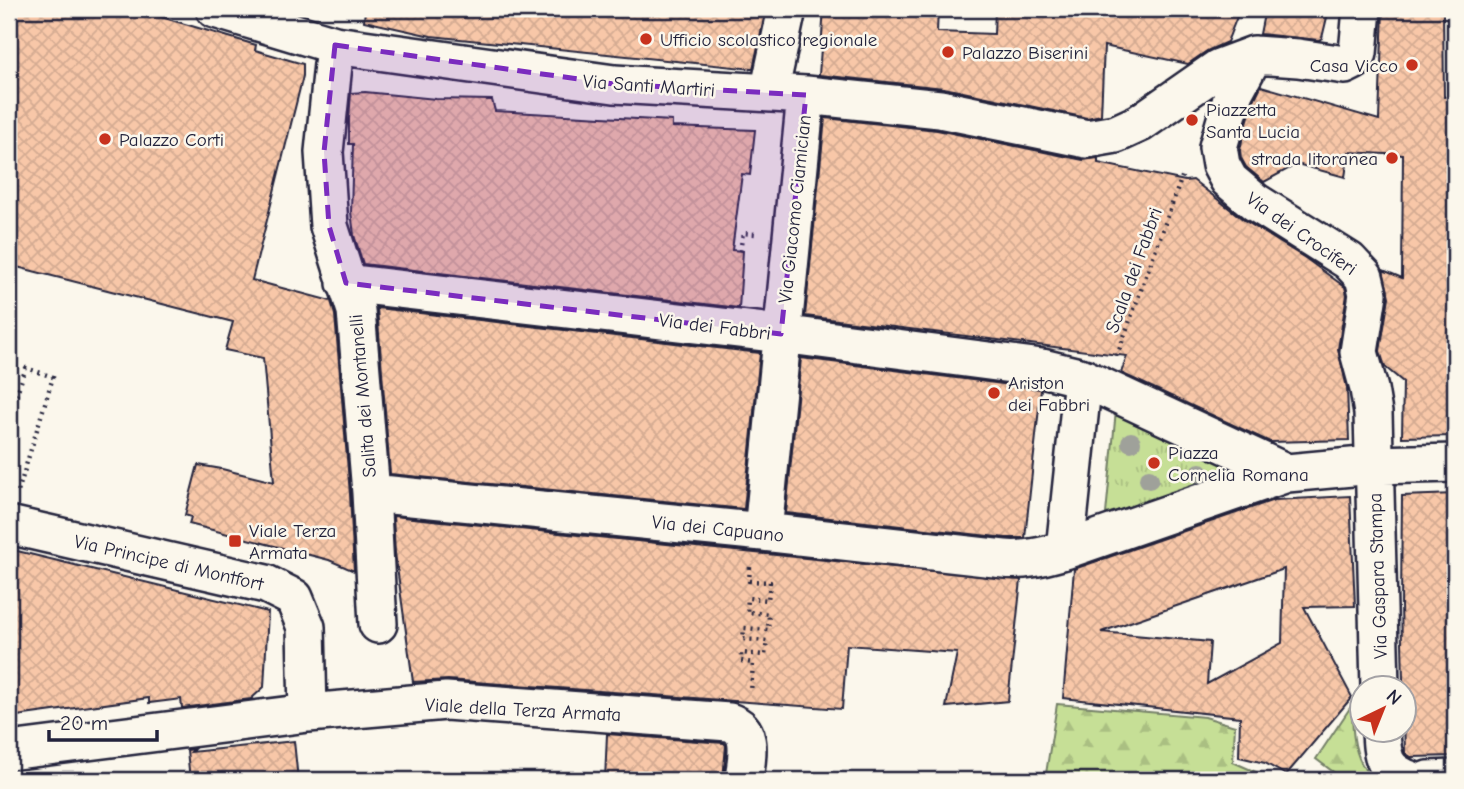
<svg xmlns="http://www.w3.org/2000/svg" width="1464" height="789" font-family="'Comic Neue',sans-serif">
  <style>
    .grass { fill: url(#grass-tufts); stroke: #748068; stroke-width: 2 }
    .forest { fill: url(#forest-firs); stroke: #748068; stroke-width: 2 }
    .building { fill: url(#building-cross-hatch); stroke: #22223b; stroke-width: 2; fill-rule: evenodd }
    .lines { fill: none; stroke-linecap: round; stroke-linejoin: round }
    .street-casing { stroke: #22223b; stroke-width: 42 }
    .path { stroke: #22223b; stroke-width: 4.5; stroke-dasharray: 2 5; stroke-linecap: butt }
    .street { stroke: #fbf7ec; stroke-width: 37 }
    .tree { fill: #9fa19a }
    .marked { fill: #7b2cbf; fill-opacity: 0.2; stroke: #7b2cbf; stroke-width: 5; stroke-dasharray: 14 9; stroke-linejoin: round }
    .poi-dot { fill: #c8321e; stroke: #fbf7ec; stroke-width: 2.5 }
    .labels { text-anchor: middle; stroke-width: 5; stroke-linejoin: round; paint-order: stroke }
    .poi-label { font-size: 19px; fill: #22223b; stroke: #fbf7ec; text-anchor: start }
    .street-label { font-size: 19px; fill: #22223b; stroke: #fbf7ec }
  </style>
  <defs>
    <pattern id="grass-tufts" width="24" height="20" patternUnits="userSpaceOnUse" patternTransform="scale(1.75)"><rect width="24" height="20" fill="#c6df96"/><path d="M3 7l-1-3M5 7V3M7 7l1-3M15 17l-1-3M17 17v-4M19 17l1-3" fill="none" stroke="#aabf82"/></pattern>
    <pattern id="forest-firs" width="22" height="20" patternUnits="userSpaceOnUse" patternTransform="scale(1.75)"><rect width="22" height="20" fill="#c6df96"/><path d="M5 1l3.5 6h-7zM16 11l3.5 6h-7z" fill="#aabf82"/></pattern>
    <pattern id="building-cross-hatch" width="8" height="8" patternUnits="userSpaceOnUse" patternTransform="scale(1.75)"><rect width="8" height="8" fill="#f8c7a8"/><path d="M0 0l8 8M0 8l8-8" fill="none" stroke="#d4ab92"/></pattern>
  </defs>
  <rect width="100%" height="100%" fill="#fbf7ec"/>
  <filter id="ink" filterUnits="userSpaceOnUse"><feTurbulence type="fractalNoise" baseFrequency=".0143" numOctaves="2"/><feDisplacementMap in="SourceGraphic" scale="14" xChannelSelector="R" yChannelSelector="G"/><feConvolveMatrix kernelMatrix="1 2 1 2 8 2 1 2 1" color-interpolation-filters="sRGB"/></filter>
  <g filter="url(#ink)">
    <!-- grass -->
    <path class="grass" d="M1116,410L1254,471L1106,514Z"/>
    <!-- forest -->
    <path class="forest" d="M1057,704L1205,717L1235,726L1233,762L1274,780H1045Z
      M1352,705C1352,732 1353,759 1373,780H1335L1336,774L1316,759Z"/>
    <!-- building -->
    <path class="building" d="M9,9H118L150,18L151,14L256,45L255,50L303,64V76L252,280L331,301L335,315L350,494L354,571L329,560L189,524L191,517L185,515L198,465L222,469L274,482L263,358L225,350L233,322L9,265Z
      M365,9H766L753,69L431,36L364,21Z
      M824,9H938L937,32L994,34L995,9H1240L1227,42L1207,51L1188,64L1104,46L1101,115L1087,118L944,88L819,75Z
      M1265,9H1329L1322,38L1319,40L1260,34Z
      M1383,9H1443L1444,97L1455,96V436L1402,437L1403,382L1385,367L1380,351L1389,297L1383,270L1402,278L1403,155L1349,152L1345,177L1297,164L1264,182L1246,167L1241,158L1240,150L1243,136L1254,100L1261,86L1379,120Z
      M365,92L436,99L492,100L495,111L672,121V127L755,130L750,175L742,174L732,250L743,251L739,308L363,264L354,235L351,212L353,144H349V119L351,93Z
      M825,118L937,130L1083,160L1098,158V163L1185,181L1193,180L1244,220L1305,258L1345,287L1347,295L1338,349L1347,388L1349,440L1270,442L1121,373L1127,356L805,316Z
      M377,308L760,353L744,509L390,474Z
      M801,358L1041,389L1025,538H1006L786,513Z
      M1455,494V756L1411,757L1405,753L1401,606L1402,496Z
      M1350,496L1355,606L1304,607L1352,697L1286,775L1265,763L1239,757L1240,717L1063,698L1074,569L1274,500ZM1284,569L1282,643L1207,684L1210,642L1101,632Z
      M393,516L1021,580L1008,701L946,707L957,653L847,645L842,709L448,680L413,682L395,553Z
      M9,549L268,612L264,687L251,699L182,708L181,699L149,703V698L9,717Z
      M607,734L724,743L726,745L723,780H605Z
      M294,741L298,780H190L187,750L194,749L191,752Z"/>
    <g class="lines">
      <defs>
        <path id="street" d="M215,9L335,45L614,84L806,95L940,109L1087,139L1116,134L1140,123L1219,68L1254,55L1298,58L1345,65L1353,61L1358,53L1362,9
          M335,45L324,152L329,226L356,311L371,493L378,624
          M1254,55L1234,92L1218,147L1221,165L1229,180L1255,202L1349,261L1364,277L1368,294L1359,352L1369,389L1373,413L1380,688
          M769,93L787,9
          M346,283L781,334L1042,368L1083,378
          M1287,473L1083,378L1065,550L1287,473L1373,465L1455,463
          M371,493L763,532L1004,559C1025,561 1044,556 1065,550
          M9,525L266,584L294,598L306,627L308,713
          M763,532L806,95
          M1381,730C1382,756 1383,771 1411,780
          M9,751L308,713L446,701L729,722C755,730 746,759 744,780
          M1428,780L1455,779"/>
      </defs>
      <!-- street casing -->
      <use href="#street" class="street-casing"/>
      <!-- path -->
      <path class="path" d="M740,251L743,233L755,234
        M1117,356L1183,174
        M9,415L26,368L53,377L18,492
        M750,567L749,581L770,582L768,600L748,598L747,612L769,614L768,630L744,628L743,639L767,641L765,655L741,653V661L753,663L751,692"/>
      <!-- street -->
      <use href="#street" class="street"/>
    </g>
    <!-- trees -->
    <g class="tree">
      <circle cx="1131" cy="442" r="10"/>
      <circle cx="1200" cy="473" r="10"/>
      <circle cx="1149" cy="479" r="10"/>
    </g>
  </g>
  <!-- marked area -->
  <path class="marked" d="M335,45L614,84L806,95L781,334L346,283L329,226L324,152Z"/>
  <!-- markers -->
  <g class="poi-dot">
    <circle cx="646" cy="39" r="7"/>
    <circle cx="948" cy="52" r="7"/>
    <circle cx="1412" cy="65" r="7"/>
    <circle cx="1192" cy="120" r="7"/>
    <circle cx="105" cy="139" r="7"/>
    <circle cx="1392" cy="158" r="7"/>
    <circle cx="994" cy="393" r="7"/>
    <circle cx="1154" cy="463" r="7"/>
    <rect x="228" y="534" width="14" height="14" rx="3.5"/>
  </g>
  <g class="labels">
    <!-- poi labels -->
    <g class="poi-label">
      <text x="660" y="46">Ufficio scolastico regionale</text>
      <text x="962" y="59">Palazzo Biserini</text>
      <text x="1398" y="72" text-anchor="end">Casa Vicco</text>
      <text x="1206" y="116">Piazzetta<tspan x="1206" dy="22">Santa Lucia</tspan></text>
      <text x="119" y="146">Palazzo Corti</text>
      <text x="1378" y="165" text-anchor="end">strada litoranea</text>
      <text x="1008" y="389">Ariston<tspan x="1008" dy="22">dei Fabbri</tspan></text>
      <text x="1168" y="459">Piazza<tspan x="1168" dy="22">Cornelia Romana</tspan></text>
      <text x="249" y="537">Viale Terza<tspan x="249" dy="22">Armata</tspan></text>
    </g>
    <!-- street labels -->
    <g class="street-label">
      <text transform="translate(649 85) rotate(4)" y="7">Via Santi Martiri</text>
      <text transform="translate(794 209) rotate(-84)" y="7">Via Giacomo Ciamician</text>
      <text transform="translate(1302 233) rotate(35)" y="7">Via dei Crociferi</text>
      <text transform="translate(1133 270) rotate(-70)" y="7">Scala dei Fabbri</text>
      <text transform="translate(715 326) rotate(7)" y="7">Via dei Fabbri</text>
      <text transform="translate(362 396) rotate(-95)" y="7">Salita dei Montanelli</text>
      <text transform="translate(718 528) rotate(6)" y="7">Via dei Capuano</text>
      <text transform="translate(169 562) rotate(13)" y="7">Via Principe di Montfort</text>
      <text transform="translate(1377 576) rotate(-92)" y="7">Via Gaspara Stampa</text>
      <text transform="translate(523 709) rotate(3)" y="7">Viale della Terza Armata</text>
    </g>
  </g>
  <!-- margin -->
  <rect width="1464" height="789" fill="none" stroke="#fbf7ec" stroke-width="35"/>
  <rect x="18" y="18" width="1429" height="754" fill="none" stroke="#22223b" stroke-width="2.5" filter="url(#ink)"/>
  <!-- north arrow -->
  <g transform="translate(1383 709) rotate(43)"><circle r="33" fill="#fbf7ec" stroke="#a4a2a5" stroke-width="2"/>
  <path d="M0-5L12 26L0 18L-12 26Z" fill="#c8321e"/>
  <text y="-10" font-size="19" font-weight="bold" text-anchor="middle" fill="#22223b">N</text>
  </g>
  <!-- scale -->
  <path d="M49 730v10h108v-10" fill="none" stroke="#22223b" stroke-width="3.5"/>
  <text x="60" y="730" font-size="21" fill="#22223b" stroke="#fbf7ec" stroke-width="5" paint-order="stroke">20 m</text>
</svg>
